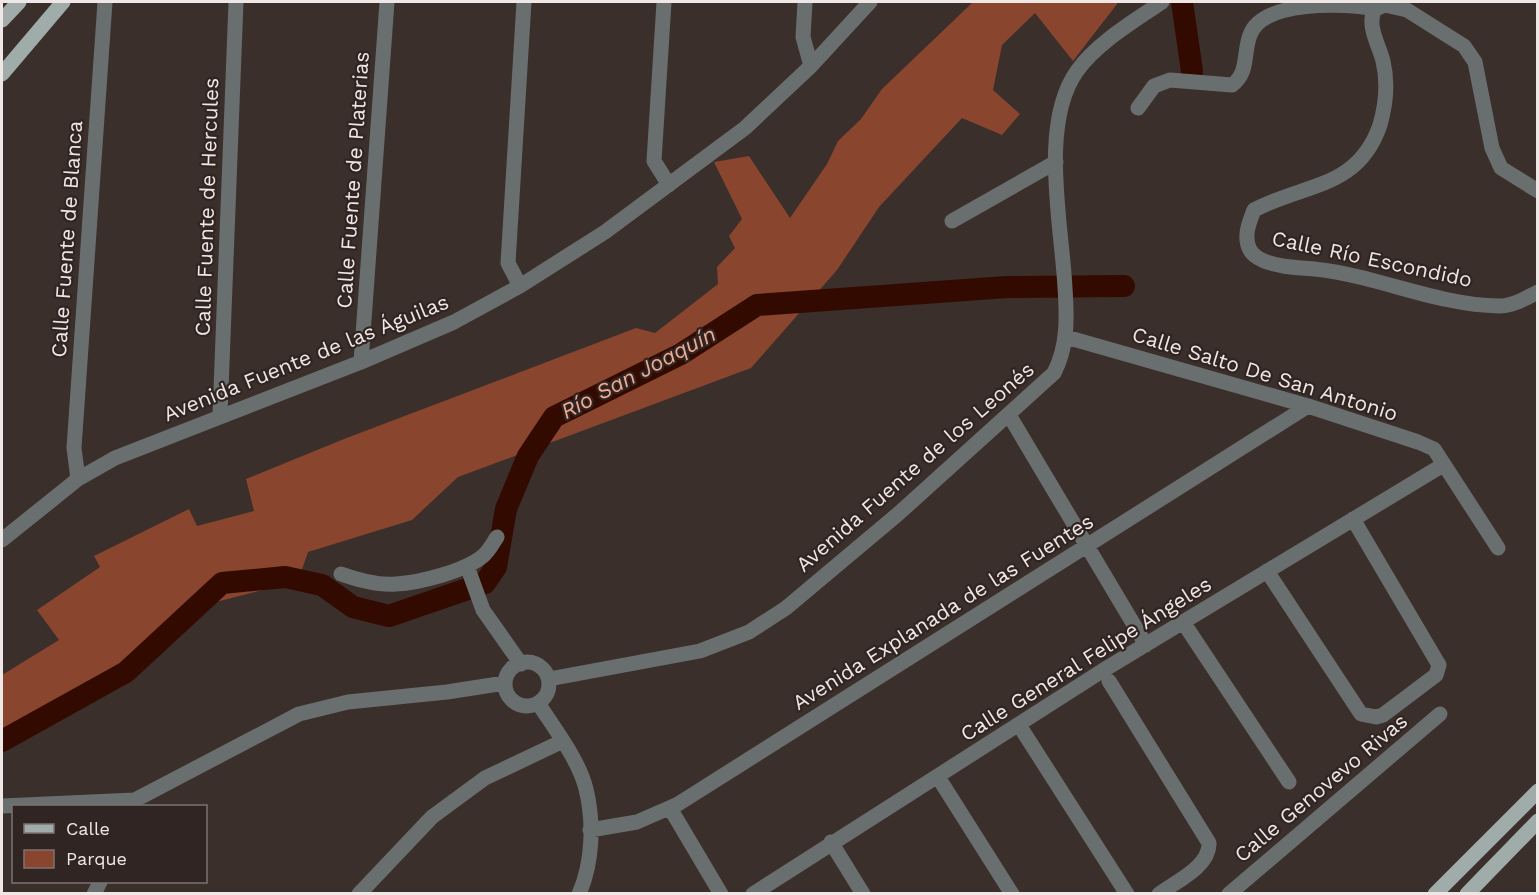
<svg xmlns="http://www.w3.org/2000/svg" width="1539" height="895" font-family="'Work Sans',sans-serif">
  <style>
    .green { fill: #89452e }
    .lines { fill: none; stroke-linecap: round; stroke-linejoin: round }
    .river { stroke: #330a00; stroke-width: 22 }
    .minor { stroke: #696f6e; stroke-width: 15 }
    .major { stroke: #9facaa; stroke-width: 15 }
    .labels { text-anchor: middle; stroke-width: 4.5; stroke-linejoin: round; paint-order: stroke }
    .street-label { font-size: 21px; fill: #efe7e5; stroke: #302522 }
    .water-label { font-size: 22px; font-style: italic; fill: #f0ab93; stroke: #302522 }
  </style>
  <rect width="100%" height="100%" fill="#3a2f2b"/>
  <!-- green -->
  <path class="green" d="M973,2H1117V4L1073,61L1035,13L1002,45L993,90L1020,114L1002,135L962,118L879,207L837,270L751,368L458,477L412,520L308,552L298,581L200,606L126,676L2,740V675L59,640L37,610L100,567L94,556L189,509L197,526L254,511L246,479L344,439L636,328L655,333L718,284L717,267L735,248L729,236L742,219L714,162L749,156L790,218L827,164L838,141L861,119L882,89Z"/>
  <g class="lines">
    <!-- river -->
    <path class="river" d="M1182,2L1192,71
      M2,741L126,672L222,583L285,577L322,585L353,607L389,616L485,583L496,567L506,509L528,456L554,417L681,354L757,305L1007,287L1124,286"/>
    <!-- minor -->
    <path class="minor" d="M664,2L654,161L669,185
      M805,2L803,37L811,66
      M1138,108L1154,86L1170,80L1232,85C1249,73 1243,53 1250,35C1262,0 1346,3 1375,9
      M1538,191L1501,168L1492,148L1475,62L1464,46L1407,10L1385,5L1375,9C1366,25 1379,45 1383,61C1388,82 1386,104 1380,125C1358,189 1305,183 1254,210C1249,223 1243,237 1250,250C1258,264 1286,267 1301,268C1368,271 1432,305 1499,306C1513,306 1526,298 1538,292
      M952,221L1056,162
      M520,286L508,263L524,2
      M1066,337L1308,406L1418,442L1434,449L1498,548
      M361,362L387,2
      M220,415L236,2
      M1009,415L1146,645
      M78,479L74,448L105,2
      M2,540L78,479L115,458L361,362L454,322L520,286L605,232L745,128L811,66L870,2
      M467,566L483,610L521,664
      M1267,571L1361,714L1376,717L1383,715L1436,675L1439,665L1353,519
      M341,574C358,580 378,586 396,584C419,583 465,571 483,556C489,551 493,543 497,537
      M1183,622L1289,782
      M505 684a22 22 0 1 1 44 0a22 22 0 1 1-44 0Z
      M549,679L700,651L749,632L786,608L898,514L1054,373C1068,346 1067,317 1065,288C1062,226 1039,124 1077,71C1097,43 1134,21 1162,2
      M1109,681L1209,843C1210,866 1177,881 1159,894
      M538,703C554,728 579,760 586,789C594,822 593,862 579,894
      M1019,725L1127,894
      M938,777L1012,894
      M2,806L135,800L299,714L348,702L447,692L505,683
      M670,808L721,894
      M590,830L637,822L678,804L1308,406
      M831,842L863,894
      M94,894L100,882
      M359,894L432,817L485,778L563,741
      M753,894L1102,671L1443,465
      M1229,894L1440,714"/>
    <!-- major -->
    <path class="major" d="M2,20L19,2
      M2,74L63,2
      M1435,894L1538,791
      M1467,894L1538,821"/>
  </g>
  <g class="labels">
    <!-- street labels -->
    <g class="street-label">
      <text transform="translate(353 180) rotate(-86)" y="7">Calle Fuente de Platerias</text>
      <text transform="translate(207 207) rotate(-88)" y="7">Calle Fuente de Hercules</text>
      <text transform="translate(67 239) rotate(-86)" y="7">Calle Fuente de Blanca</text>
      <text transform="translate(1372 259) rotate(12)" y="7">Calle Río Escondido</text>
      <text transform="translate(306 358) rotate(-22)" y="7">Avenida Fuente de las Águilas</text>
      <text transform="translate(1265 374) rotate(17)" y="7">Calle Salto De San Antonio</text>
      <text transform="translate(915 467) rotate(-41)" y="7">Avenida Fuente de los Leonés</text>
      <text transform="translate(943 612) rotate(-32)" y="7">Avenida Explanada de las Fuentes</text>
      <text transform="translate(1086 659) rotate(-32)" y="7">Calle General Felipe Ángeles</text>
      <text transform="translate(1321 788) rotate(-40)" y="7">Calle Genovevo Rivas</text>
    </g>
    <!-- water labels -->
    <g class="water-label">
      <text transform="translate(638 372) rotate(-28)" y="8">Río San Joaquín</text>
    </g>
  </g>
  <!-- border -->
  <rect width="1539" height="895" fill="none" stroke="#efe7e5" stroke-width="6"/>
  <!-- legend -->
  <rect x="12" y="805" width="195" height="78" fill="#302522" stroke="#7c7370" stroke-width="1.5"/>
  <rect x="24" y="824" width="30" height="9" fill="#9facaa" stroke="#7c7370" stroke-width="1.5"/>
  <text x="66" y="835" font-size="18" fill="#efe7e5">Calle</text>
  <rect x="24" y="850" width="30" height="18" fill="#89452e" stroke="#7c7370" stroke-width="1.5"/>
  <text x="66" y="865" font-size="18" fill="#efe7e5">Parque</text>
</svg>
